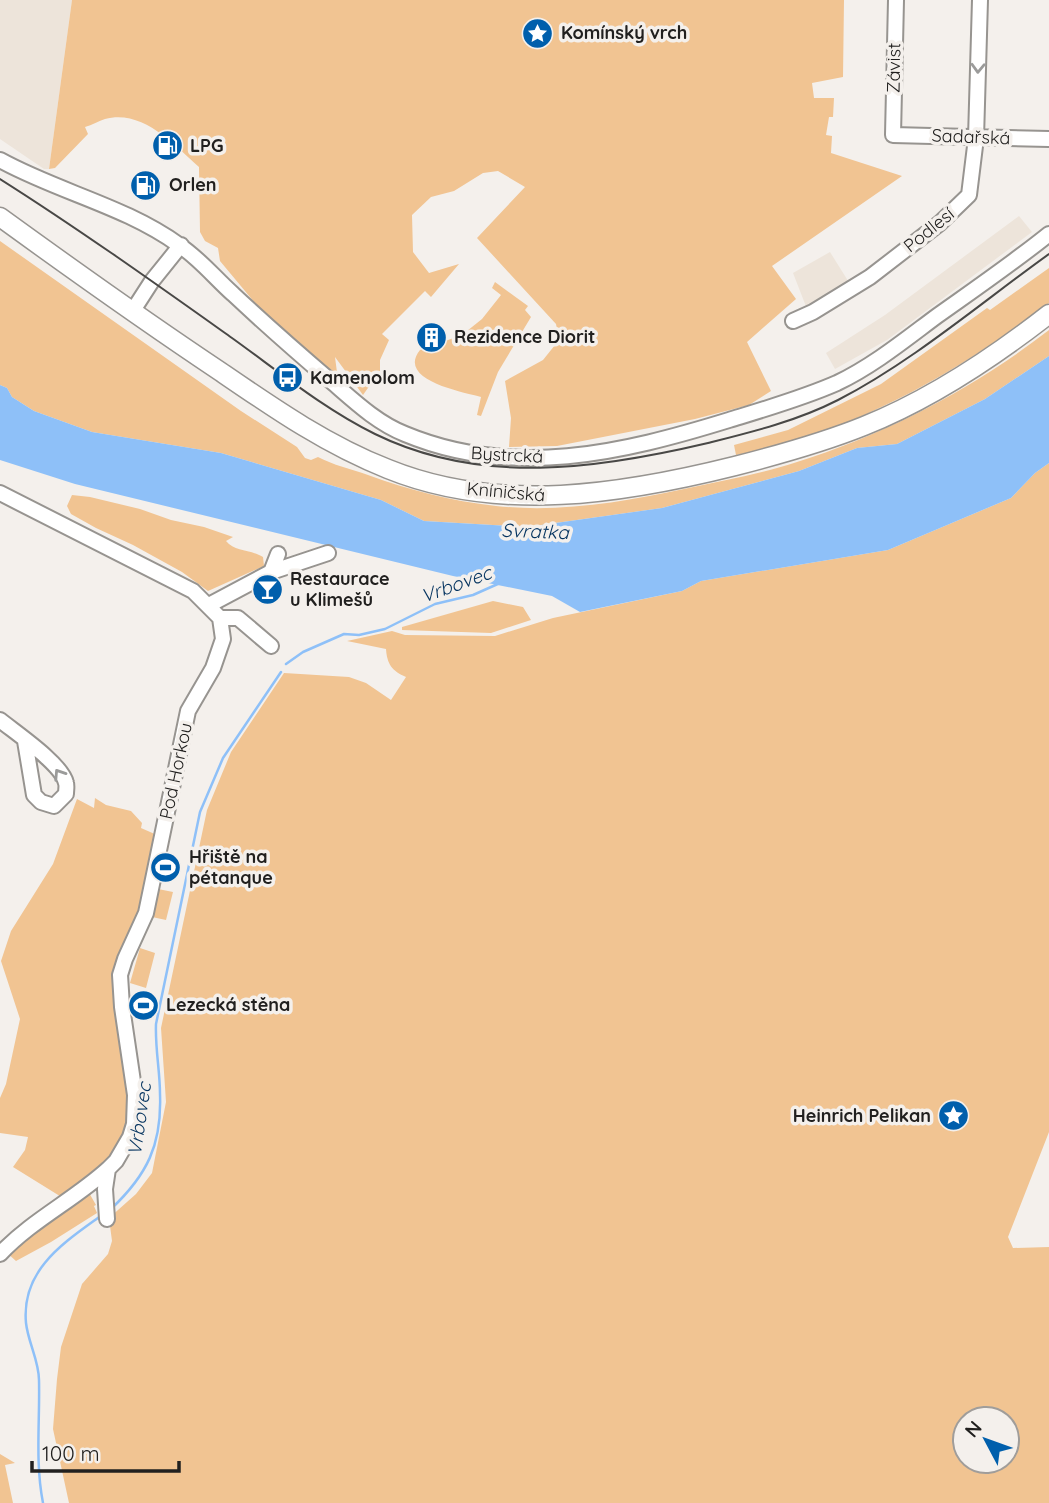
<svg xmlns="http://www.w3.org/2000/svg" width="1049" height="1503" font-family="Quicksand,sans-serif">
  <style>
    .built { fill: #ede4da }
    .green { fill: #f1c492; fill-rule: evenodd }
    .water { fill: #8ec0f8 }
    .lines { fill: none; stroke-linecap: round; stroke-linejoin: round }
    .stream { stroke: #8ec0f8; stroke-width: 2.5 }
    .minor-casing { stroke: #979490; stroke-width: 18 }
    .major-casing { stroke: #979490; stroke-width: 21 }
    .minor { stroke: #fff; stroke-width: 14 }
    .major { stroke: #fff; stroke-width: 18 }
    .tram { stroke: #494846; stroke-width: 2 }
    .oneway { stroke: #9b9b9a }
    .labels { text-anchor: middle; stroke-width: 7; stroke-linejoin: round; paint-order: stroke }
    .poi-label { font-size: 18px; font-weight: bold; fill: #21201f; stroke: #f4f0ec; text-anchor: start }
    .street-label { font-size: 18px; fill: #21201f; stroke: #f4f0ec }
    .water-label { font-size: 19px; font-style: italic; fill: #04335f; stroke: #f4f0ec }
  </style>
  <rect width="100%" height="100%" fill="#f4f0ec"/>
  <!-- built -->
  <path class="built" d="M0,0H72L49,169H44L0,139Z
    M1019,216L1032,232L887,340L835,369L826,353L885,315Z
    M830,252L850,284L807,309L793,273Z"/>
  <!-- green -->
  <path class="green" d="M72,0H844L843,77L812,83L814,98H834L833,117H829L826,135L832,136L831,153L902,176L772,266L796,299L747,342L771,391L749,405L695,419L557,446L509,447L511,418L505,381L543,360L559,340L556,324L477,238L525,187L498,171L483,173L454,191L431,197L412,215L413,252L429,273L459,264L431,297L425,291L382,334L389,340L380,360V371L374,373L375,378L363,395L335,357L338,380L255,303L220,261L218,248L205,241L200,232L199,167C174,145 143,109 105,119C99,121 92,125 85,127L88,134L55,168L49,169Z
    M0,241L241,411L297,447L305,458L311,460L318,457C333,465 351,469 368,475C409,490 451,501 496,506C559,513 623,502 684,489C722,481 761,474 797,462C888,433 973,389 1049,330V356L985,399L897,444L857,448L799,471L662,508L527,527L424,521L381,500L221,453L92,432L34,411L12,397L7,388L0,385Z
    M1049,268V303C957,373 852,434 736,455L734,445L788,430L881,384L987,308L990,310Z
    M495,282L528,306L525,310L531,317L498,372L481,416L477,415L481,397C462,392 396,380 420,350L462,335L482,319L501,295L492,288Z
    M1049,463V1132L1008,1237L1013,1248L1049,1247V1503H69L53,1429L57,1379L61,1347L82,1284L108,1254L112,1241L109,1218L136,1194L152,1173L166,1102L161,1028L207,810L231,752L284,673L349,677L366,683L391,700L406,677C392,671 387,664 386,649L347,641L392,631L405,635L495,636L553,618L682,591L701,581L888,550L1011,498L1035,473ZM965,1419H1007V1461H965Z
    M72,495L90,497L140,509L171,520L204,527L233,537L226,541C235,552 250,549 263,557L264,566L208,591L182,572L133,545L96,528L71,514L67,506Z
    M493,601L523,607L531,620L491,633L402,630V627Z
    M95,798L106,805L131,811L142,823L141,828L157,835L139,916L125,943L131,1110L124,1135L112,1158L63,1198L13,1167L25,1150L28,1137L0,1133V1098L6,1084L20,1019L1,961L11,931L53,864L77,799L94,808Z
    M158,889L173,892L166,920L152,917Z
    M140,948L155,953L146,988L130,983Z
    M88,1191L96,1205L94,1206L97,1213L51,1242L16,1261L6,1252Z
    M0,1454L15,1463L5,1465L13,1503H0Z"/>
  <!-- water -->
  <path class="water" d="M1049,356V463L1035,473L1011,498L888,550L701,581L682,591L580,612L552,596L453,576L75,484L0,460V385L7,388L12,397L34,411L92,432L221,453L381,500L424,521L527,527L662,508L799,471L857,448L897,444L985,399Z"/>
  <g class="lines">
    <!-- stream -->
    <path class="stream" d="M286,664L303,652L344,634L359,635L385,629L435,604L473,595L500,583
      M111,1209C147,1175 162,1145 160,1094C160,1071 155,1048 156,1024L200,812L223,758L281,672
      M43,1503C35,1462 40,1422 39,1380C39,1361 28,1342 26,1323C21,1269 65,1242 102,1215"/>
    <defs>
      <path id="minor" d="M896,0L893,135L1049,139
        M0,160C58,192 125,206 179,245C199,258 215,278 233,294C265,324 298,353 332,382C354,401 377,423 405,434C513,479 622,453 729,420C765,409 803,398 837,383C873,366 906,339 937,316C975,289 1013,263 1049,234
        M132,312L152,281L181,245
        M793,321L813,312L870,277L940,223L969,195L976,138L980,0
        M0,493L193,591L220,618L223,639L213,668L188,711L146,913L125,959L120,975L122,1007L135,1095L134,1124L130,1137L116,1161L108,1169L105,1189L107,1219
        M271,572L278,554
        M209,605L271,572L328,553
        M220,618H238L271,646
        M0,720C16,733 62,764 66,783C67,786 66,790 66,794L54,806L41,802L34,795L25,741
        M0,1254C32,1220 74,1200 108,1169"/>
      <path id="major" d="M0,217C73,270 146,322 221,372C275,409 327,445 388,469C499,514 623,494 735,466C778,455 822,443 864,426C929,400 994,357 1049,314"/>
    </defs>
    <!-- minor casing -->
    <use href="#minor" class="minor-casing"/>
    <!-- major casing -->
    <use href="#major" class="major-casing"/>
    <!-- minor -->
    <use href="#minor" class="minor"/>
    <!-- major -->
    <use href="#major" class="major"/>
    <!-- tram -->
    <path class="tram" d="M0,179C79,229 156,284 232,338C278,371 324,409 375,434C481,486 598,469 708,443C752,432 797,421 838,400C912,362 982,302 1049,254"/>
  </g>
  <!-- one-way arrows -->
  <defs><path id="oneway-chevron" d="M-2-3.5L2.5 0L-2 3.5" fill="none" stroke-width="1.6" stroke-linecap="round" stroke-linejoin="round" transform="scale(1.75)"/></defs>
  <g class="oneway">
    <use href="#oneway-chevron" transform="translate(978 68) rotate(92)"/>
    <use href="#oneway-chevron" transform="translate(59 774) rotate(-123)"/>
  </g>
  <!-- icons -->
  <defs>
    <symbol id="sight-disc" viewBox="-11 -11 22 22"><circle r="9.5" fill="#005fac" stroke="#f4f0ec"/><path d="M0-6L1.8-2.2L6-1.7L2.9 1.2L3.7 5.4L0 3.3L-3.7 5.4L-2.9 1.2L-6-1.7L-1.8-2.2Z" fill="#fff"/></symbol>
    <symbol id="fuel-disc" viewBox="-11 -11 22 22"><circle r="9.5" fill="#005fac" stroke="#f4f0ec"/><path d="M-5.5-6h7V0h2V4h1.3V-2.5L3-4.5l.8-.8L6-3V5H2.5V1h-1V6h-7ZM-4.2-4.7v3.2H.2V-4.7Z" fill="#fff"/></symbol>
    <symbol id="building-disc" viewBox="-11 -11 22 22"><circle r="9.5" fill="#005fac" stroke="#f4f0ec"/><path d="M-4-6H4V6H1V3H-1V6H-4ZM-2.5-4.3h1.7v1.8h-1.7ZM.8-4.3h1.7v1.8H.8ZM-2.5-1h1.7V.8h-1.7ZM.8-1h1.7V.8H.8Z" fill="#fff"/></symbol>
    <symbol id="bus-disc" viewBox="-11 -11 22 22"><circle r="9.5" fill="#005fac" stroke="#f4f0ec"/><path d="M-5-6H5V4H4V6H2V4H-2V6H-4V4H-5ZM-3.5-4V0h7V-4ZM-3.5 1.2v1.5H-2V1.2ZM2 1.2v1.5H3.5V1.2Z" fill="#fff"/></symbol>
    <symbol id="bar-disc" viewBox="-11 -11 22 22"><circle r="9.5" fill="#005fac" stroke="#f4f0ec"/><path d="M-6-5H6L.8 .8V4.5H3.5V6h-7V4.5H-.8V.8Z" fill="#fff"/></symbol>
    <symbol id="stadium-disc" viewBox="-11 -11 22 22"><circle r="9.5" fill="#005fac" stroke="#f4f0ec"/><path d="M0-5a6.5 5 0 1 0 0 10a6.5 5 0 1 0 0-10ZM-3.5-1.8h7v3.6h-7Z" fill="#fff"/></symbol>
  </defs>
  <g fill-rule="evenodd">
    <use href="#sight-disc" x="520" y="16" width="35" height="35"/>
    <use href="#fuel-disc" x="150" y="128" width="35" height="35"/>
    <use href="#fuel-disc" x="128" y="168" width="35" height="35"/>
    <use href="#building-disc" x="414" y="320" width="35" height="35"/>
    <use href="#bus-disc" x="270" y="360" width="35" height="35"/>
    <use href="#bar-disc" x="250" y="572" width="35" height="35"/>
    <use href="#stadium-disc" x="148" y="850" width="35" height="35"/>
    <use href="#stadium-disc" x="126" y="988" width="35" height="35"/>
    <use href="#sight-disc" x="936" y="1098" width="35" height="35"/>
  </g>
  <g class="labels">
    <!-- poi labels -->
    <g class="poi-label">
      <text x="561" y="39">Komínský vrch</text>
      <text x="190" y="152">LPG</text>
      <text x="169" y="191">Orlen</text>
      <text x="454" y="343">Rezidence Diorit</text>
      <text x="310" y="384">Kamenolom</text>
      <text x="290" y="585">Restaurace<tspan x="290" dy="21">u Klimešů</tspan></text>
      <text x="189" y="863">Hřiště na<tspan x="189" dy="21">pétanque</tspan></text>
      <text x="166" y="1011">Lezecká stěna</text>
      <text x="931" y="1122" text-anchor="end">Heinrich Pelikan</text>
    </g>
    <!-- street labels -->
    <g class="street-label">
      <text transform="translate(894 68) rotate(-89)" y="6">Závist</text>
      <text transform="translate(971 137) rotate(2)" y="6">Sadařská</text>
      <text transform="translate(929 230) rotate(-39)" y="6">Podlesí</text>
      <text transform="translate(507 455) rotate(3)" y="6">Bystrcká</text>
      <text transform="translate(506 492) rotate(5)" y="6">Kníničská</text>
      <text transform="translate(176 771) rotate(-78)" y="6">Pod Horkou</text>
    </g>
    <!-- water labels -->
    <g class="water-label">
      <text transform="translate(535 531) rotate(2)" y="7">Svratka</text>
      <text transform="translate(456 584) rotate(-20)" y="7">Vrbovec</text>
      <text transform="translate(139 1119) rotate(-82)" y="7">Vrbovec</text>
    </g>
  </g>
  <!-- north arrow -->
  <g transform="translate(986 1440) rotate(311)"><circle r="33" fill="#f4f0ec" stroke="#a09d9a" stroke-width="2"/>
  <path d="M0-5L12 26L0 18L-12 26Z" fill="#005fac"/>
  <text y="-10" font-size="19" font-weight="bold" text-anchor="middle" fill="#21201f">N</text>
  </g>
  <!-- scale -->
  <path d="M32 1461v10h147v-10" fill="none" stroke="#21201f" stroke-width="3.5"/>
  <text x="42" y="1461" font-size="21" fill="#21201f" stroke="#f4f0ec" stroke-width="5" paint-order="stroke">100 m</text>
</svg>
